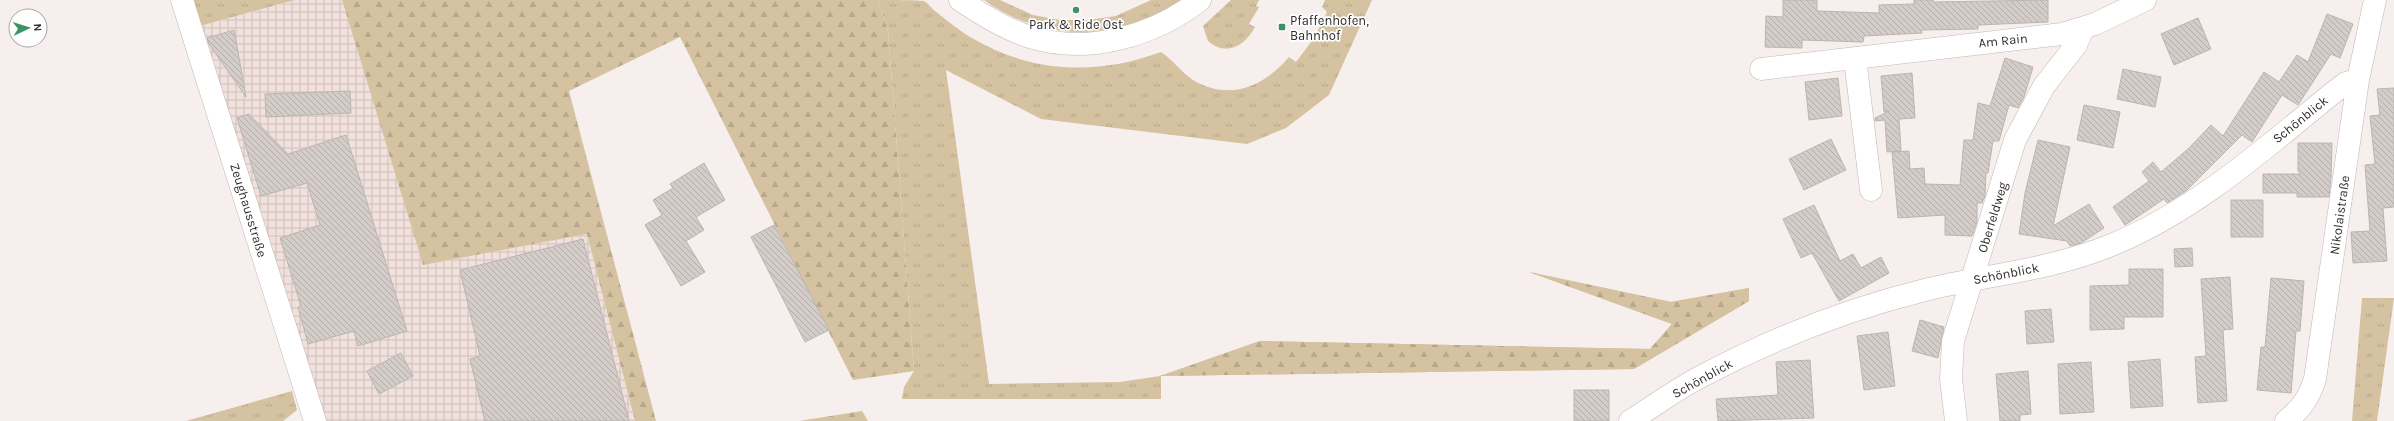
<svg xmlns="http://www.w3.org/2000/svg" width="2394" height="421" font-family="Karla,sans-serif">
  <style>
    .industrial { fill: url(#industrial-grid) }
    .grass { fill: url(#grass-tufts) }
    .forest { fill: url(#forest-firs) }
    .building { fill: url(#building-back-hatch); stroke: #bbb5b1 }
    .lines { fill: none; stroke-linecap: round; stroke-linejoin: round }
    .minor-casing { stroke: #c0b8b6; stroke-width: 23 }
    .minor { stroke: #fff; stroke-width: 22 }
    .poi-dot { fill: #3e9162; stroke: #fefefe; stroke-width: 1.5 }
    .labels { text-anchor: middle; stroke-width: 3.5; stroke-linejoin: round; paint-order: stroke }
    .poi-label { font-size: 13px; fill: #2f2c2b; stroke: #fefefe; text-anchor: start }
    .street-label { font-size: 13px; fill: #2f2c2b; stroke: #fefefe }
  </style>
  <defs>
    <pattern id="industrial-grid" width="8" height="8" patternUnits="userSpaceOnUse"><rect width="8" height="8" fill="#f1e0dc"/><path d="M0 4h8M4 0v8" fill="none" stroke="#cfc0bd"/></pattern>
    <pattern id="grass-tufts" width="24" height="20" patternUnits="userSpaceOnUse"><rect width="24" height="20" fill="#d5c2a1"/><path d="M3 7l-1-3M5 7V3M7 7l1-3M15 17l-1-3M17 17v-4M19 17l1-3" fill="none" stroke="#b7a78b"/></pattern>
    <pattern id="forest-firs" width="22" height="20" patternUnits="userSpaceOnUse"><rect width="22" height="20" fill="#d5c2a1"/><path d="M5 1l3.5 6h-7zM16 11l3.5 6h-7z" fill="#b7a78b"/></pattern>
    <pattern id="building-back-hatch" width="6" height="6" patternUnits="userSpaceOnUse"><rect width="6" height="6" fill="#d3ccc8"/><path d="M-1 5l2 2M0 0l6 6M5-1l2 2" fill="none" stroke="#b5afac"/></pattern>
  </defs>
  <rect width="100%" height="100%" fill="#f7efed"/>
  <!-- industrial -->
  <path class="industrial" d="M296,0H342L423,265L587,234L635,421H324L197,27Z"/>
  <!-- grass -->
  <path class="grass" d="M189,0H295L196,27Z
    M878,0C888,0 917,0 924,1C928,3 931,8 935,11C947,20 958,30 972,38C1031,73 1096,76 1161,52C1173,60 1181,72 1193,80C1230,102 1264,86 1289,57L1296,62L1314,38L1327,12L1322,7L1325,0H1372L1329,95L1286,128L1247,144L1041,119L946,70L989,384L1120,382L1160,376L1260,341L1650,349L1672,324L1529,272L1671,302L1749,288V301L1634,369L1161,376V399H902L904,387L914,371L888,31Z
    M984,0H1000L1033,15L1060,20H1088L1116,16L1151,0H1185C1178,7 1165,10 1155,15C1095,41 1038,38 984,0Z
    M1231,0H1259L1256,6L1259,7L1249,24L1255,27C1245,46 1226,57 1208,41L1203,26Z
    M2362,298H2394L2377,421H2352Z
    M292,391L297,410L283,421H186Z"/>
  <!-- forest -->
  <path class="forest" d="M342,0H878L888,31L914,371L853,380L680,37L569,91L656,421H635L587,234L423,265Z
    M1529,272L1671,302L1749,288V301L1634,369L1160,376L1260,341L1650,349L1672,324Z
    M862,411L868,421H799Z"/>
  <!-- building -->
  <path class="building" d="M1783,0H1817V11L1879,13V5L1914,4V0H1933V2L2048,0V22L1978,25V29L1921,30L1922,33L1864,36L1863,42L1802,40V48L1765,47L1766,16L1783,17Z
    M2327,14L2353,24L2340,58L2331,54L2298,105L2282,95L2252,142L2242,135L2186,191L2167,203L2164,199L2125,225L2113,207L2149,181L2142,172L2153,162L2161,172L2188,149L2211,125L2223,136L2264,72L2279,82L2297,55L2308,62Z
    M2198,18L2211,49L2174,65L2161,34Z
    M234,30L246,97L209,44L207,38Z
    M2005,58L2033,67L2024,97L2018,108L2009,105L1999,141H1993L1988,173H1986L1985,196L1982,203H1977V222L1972,236L1945,235V215L1898,218L1892,152L1909,151L1910,169L1924,168L1925,184L1960,185L1964,140H1973L1978,103L1990,106Z
    M2123,69L2161,77L2155,107L2117,99Z
    M1912,73L1915,118L1899,119L1901,151L1887,152L1885,120L1875,121V118L1889,111L1884,112L1881,76Z
    M1838,78L1842,116L1809,120L1805,82Z
    M2394,88V207L2383,208L2387,261L2353,263L2351,232L2370,231L2365,165L2375,164L2370,116L2380,115L2377,89Z
    M350,91L351,113L266,117L265,94Z
    M2084,105L2120,112L2113,148L2077,140Z
    M249,114L288,154L346,135L407,331L358,346L354,331L308,344L298,307L301,306L280,238L320,225L307,183L261,196L237,118Z
    M1831,139L1846,170L1804,190L1789,159Z
    M2038,140L2070,147L2053,226L2089,204L2104,228L2081,243L2070,246L2067,241L2019,234L2025,193Z
    M2298,143H2332L2331,177L2329,197H2297V193H2263V174H2301L2298,171Z
    M704,163L725,200L696,217L704,230L686,241L705,272L681,286L645,225L662,215L653,200L673,188L670,184Z
    M2231,200H2263V237H2231Z
    M1814,205L1840,261L1853,254L1861,268L1881,257L1889,273L1839,301L1812,253L1801,258L1783,219Z
    M774,225L829,330L805,342L751,237Z
    M583,239L629,421H485L470,359L480,356L460,270Z
    M2192,248L2193,266L2175,267L2174,249Z
    M2129,269H2163V317H2124V329L2090,330V286L2129,285Z
    M2230,277L2233,329L2223,330L2227,401L2198,403L2195,357L2206,356L2201,279Z
    M2271,278L2304,281L2300,331H2296L2291,393L2257,390L2261,347H2265Z
    M2051,309L2054,342L2027,344L2025,311Z
    M1920,320L1944,327L1938,358L1912,351Z
    M1888,332L1895,386L1864,390L1857,336Z
    M401,353L413,376L379,394L367,371Z
    M2160,359L2163,406L2131,408L2128,362Z
    M1810,360L1814,418L1718,421L1716,399L1778,395L1776,362Z
    M2091,362L2094,412L2060,414L2058,364Z
    M2028,371L2031,414L2020,415V421H2000L1996,374Z
    M1574,390H1609V421H1574Z"/>
  <g class="lines">
    <defs>
      <path id="minor" d="M182,0L315,421
        M960,0C982,15 1005,29 1030,37C1088,55 1154,36 1200,0
        M1855,59L1871,190
        M1761,69L2062,34L2095,24L2145,0
        M1630,421C1654,406 1678,388 1704,375C1774,338 1848,309 1925,290C1986,275 2050,270 2109,246C2194,212 2264,149 2334,92L2346,83L2358,80
        M1956,421L1951,379L1953,341L2015,140L2044,86L2076,45L2083,29
        M2286,421C2301,409 2309,398 2315,379L2358,80L2375,0"/>
    </defs>
    <!-- minor casing -->
    <use href="#minor" class="minor-casing"/>
    <!-- minor -->
    <use href="#minor" class="minor"/>
  </g>
  <!-- markers -->
  <g class="poi-dot">
    <circle cx="1076" cy="10" r="4"/>
    <rect x="1278" y="23" width="8" height="8" rx="2"/>
  </g>
  <g class="labels">
    <!-- poi labels -->
    <g class="poi-label">
      <text x="1290" y="25">Pfaffenhofen,<tspan x="1290" dy="15">Bahnhof</tspan></text>
      <text x="1076" y="29" text-anchor="middle">Park &amp; Ride Ost</text>
    </g>
    <!-- street labels -->
    <g class="street-label">
      <text transform="translate(2003 40) rotate(-6)" y="5">Am Rain</text>
      <text transform="translate(2300 119) rotate(-39)" y="5">Schönblick</text>
      <text transform="translate(249 210) rotate(73)" y="5">Zeughausstraße</text>
      <text transform="translate(2339 215) rotate(-82)" y="5">Nikolaistraße</text>
      <text transform="translate(1992 217) rotate(-73)" y="5">Oberfeldweg</text>
      <text transform="translate(2006 273) rotate(-11)" y="5">Schönblick</text>
      <text transform="translate(1702 378) rotate(-29)" y="5">Schönblick</text>
    </g>
  </g>
  <!-- north arrow -->
  <g transform="translate(28 28) rotate(86)"><circle r="19" fill="#fefefe" stroke="#abaaaa"/>
  <path d="M0-3L7 15L0 10L-7 15Z" fill="#3e9162"/>
  <text y="-6" font-size="11" font-weight="bold" text-anchor="middle" fill="#2f2c2b">N</text>
  </g>
</svg>
